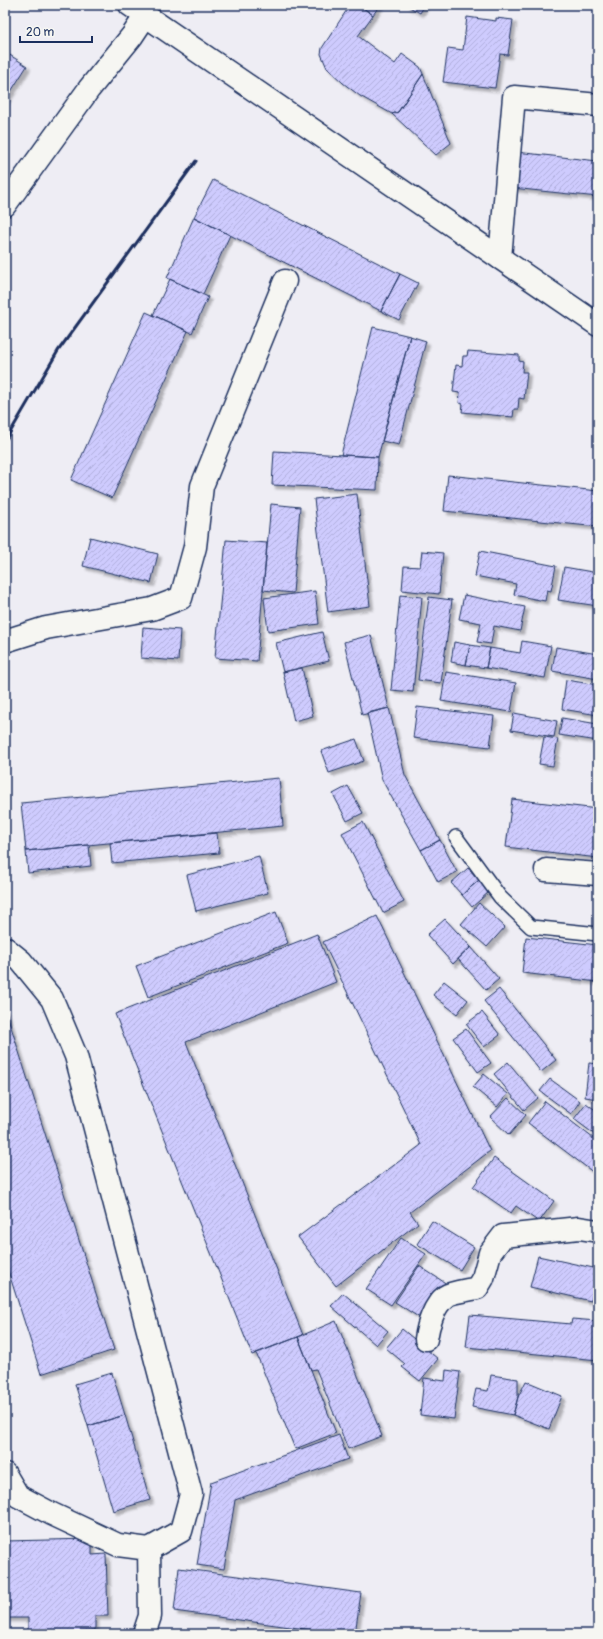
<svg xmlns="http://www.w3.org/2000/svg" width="603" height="1639" font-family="Pangolin,sans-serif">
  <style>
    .building { fill: url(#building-hatch); stroke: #1b2f5e; filter: url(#shadow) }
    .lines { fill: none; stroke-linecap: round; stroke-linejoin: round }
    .service-casing { stroke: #1b2f5e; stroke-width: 16 }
    .minor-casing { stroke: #1b2f5e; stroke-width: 25 }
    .tertiary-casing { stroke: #1b2f5e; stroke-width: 25 }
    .secondary-casing { stroke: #1b2f5e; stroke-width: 25 }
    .service { stroke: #f6f6f2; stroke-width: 13 }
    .minor { stroke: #f6f6f2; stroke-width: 22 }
    .tertiary { stroke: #f6f6f2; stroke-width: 22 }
    .secondary { stroke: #f6f6f2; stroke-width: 22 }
    .rail { stroke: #1b2f5e; stroke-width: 3 }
  </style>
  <defs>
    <pattern id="building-hatch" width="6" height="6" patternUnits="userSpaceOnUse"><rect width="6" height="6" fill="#cecbfe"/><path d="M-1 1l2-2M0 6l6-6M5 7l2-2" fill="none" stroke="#b0afdc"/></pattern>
    <filter id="shadow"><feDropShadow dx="3.5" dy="3.5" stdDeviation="1" flood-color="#0004"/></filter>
  </defs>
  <rect width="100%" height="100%" fill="#eeedf4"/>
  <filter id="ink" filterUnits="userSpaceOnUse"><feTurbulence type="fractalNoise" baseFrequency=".025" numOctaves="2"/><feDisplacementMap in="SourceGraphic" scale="8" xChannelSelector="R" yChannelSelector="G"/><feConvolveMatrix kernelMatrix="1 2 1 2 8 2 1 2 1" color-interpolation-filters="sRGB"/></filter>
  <g filter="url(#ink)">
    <!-- building -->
    <path class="building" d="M350,5H359L373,15L358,36L395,64L402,54L420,67L423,74L398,112L392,114L360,96L343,83L327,68L321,54L322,48Z
      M359,5H380L373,15Z
      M406,5H425L420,13Z
      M467,17L496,21V18L513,20L508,55L500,54L495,88L443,82L448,48L463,50Z
      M5,52L27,66L5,101Z
      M423,74L451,143L436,155L392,114L398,112Z
      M516,152L598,161V197L512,188Z
      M213,180L400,274L381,311L194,217Z
      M194,217L230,235L203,294L167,278Z
      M400,274L418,283L399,320L381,311Z
      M170,279L208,297L192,333L153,315Z
      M146,312L188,331L112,498L71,480Z
      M373,327L410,336L378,457L341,455Z
      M410,336L426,341L399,445L382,441Z
      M468,351L519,355V361L523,362L522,372H527L524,399L519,398L518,409H514L513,417L462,412L463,404L459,403L460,393L453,392L456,365L462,366L463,356H467Z
      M274,451L378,457L377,490L272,485Z
      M448,475L598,491V527L444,511Z
      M357,494L370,606L328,612L314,499Z
      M271,504L300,507L293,593L263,590Z
      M90,537L158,554L151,583L83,566Z
      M226,540L267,543L257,661L215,658Z
      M422,551L443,553L439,594L402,590L404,566L420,567Z
      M480,551L556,566L551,591L547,590L545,601L514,595L516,584L475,576Z
      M564,567L598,573V606L558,600Z
      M315,591L319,624L268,631L264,598Z
      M400,595L422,597L413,692L391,690Z
      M464,595L525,607L520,631L494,626L491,644L477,642L481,623L459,619Z
      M429,597L452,600L441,683L418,680Z
      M143,627L180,630L178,661L141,658Z
      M322,632L329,661L283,672L276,643Z
      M371,635L389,708L362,715L344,642Z
      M522,641L551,646L545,678L486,668L490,648L520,653Z
      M454,642L470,645L466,665L451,662Z
      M470,645L490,648L486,668L466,665Z
      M556,647L598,654V679L552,671Z
      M302,668L313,716L294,721L283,672Z
      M446,672L516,683L511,712L441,701Z
      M566,680L598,685V715L562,709Z
      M417,707L494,716L490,747L413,738Z
      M389,708L405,775L440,840L421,850L382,780L367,713Z
      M514,713L557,721L554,737L511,730Z
      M562,718L598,724V741L559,735Z
      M544,737L558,739L553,766L539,764Z
      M356,739L364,761L329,773L321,751Z
      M279,778L283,826L26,851L21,803Z
      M348,786L363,813L347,821L333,794Z
      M512,799L598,809V858L506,847Z
      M363,822L404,902L383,913L342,833Z
      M217,833L219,853L112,863L110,843Z
      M440,840L457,872L438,882L421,850Z
      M89,845L91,866L28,873L26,851Z
      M259,856L268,893L196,911L187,875Z
      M468,868L479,880L462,895L451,883Z
      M479,880L489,892L472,907L462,895Z
      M479,903L505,927L487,947L461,924Z
      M276,912L288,943L148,997L136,966Z
      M377,916L490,1151L410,1212L418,1223L336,1286L298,1237L421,1145L323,942Z
      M445,919L471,947L453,964L427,935Z
      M317,934L336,982L186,1042L303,1335L252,1355L115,1014Z
      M526,937L598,945V982L522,973Z
      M471,947L499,979L486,990L458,959Z
      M444,981L468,1000L457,1014L433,995Z
      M499,989L556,1060L541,1072L484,1001Z
      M5,1008L114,1350L41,1374L5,1261Z
      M482,1012L500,1035L484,1047L466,1024Z
      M466,1029L491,1063L478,1072L453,1038Z
      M508,1062L538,1098L524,1110L494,1074Z
      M589,1063L598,1064V1099L585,1097Z
      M484,1074L508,1094L497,1107L473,1087Z
      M550,1079L580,1101L571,1114L540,1091Z
      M508,1098L526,1115L509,1135L490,1117Z
      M545,1101L598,1142V1176L528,1123Z
      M586,1103L598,1112V1137L574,1119Z
      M494,1158L554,1201L539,1222L516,1206L511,1213L473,1187Z
      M432,1221L474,1247L460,1270L417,1244Z
      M401,1238L426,1254L391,1305L366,1289Z
      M538,1256L598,1269L591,1301L530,1287Z
      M419,1266L447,1284L423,1320L395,1302Z
      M343,1293L388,1331L376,1345L331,1306Z
      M470,1315L571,1324L572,1319L597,1321L596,1331H598V1360L466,1347Z
      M336,1321L382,1436L348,1449L316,1369L311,1370L298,1337Z
      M402,1329L438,1359L420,1381L402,1367L405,1364L386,1348Z
      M298,1337L336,1433L295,1449L256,1353Z
      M446,1370L460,1372L454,1419L420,1415L424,1378L445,1381Z
      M112,1373L125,1415L88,1426L75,1384Z
      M491,1375L518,1379V1397L513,1415L472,1407L476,1389L488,1391Z
      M526,1381L562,1396L549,1429L513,1415L518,1397Z
      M125,1415L150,1500L113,1511L88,1426Z
      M339,1435L348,1459L235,1500L224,1569L197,1565L211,1482Z
      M92,1539V1555L106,1554L108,1616H95V1630L82,1631V1634H42V1632H28V1618H5V1541Z
      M179,1568L361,1593L355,1634H341L174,1611Z"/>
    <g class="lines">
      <defs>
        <path id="service" d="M456,837L500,897L531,927L598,934"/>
        <path id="minor" d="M500,258L514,97L598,105
          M5,641L46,628L152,609L181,598L195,547L202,486L285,281
          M546,870L598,874
          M5,948L21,961L52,999L76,1056L191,1494L181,1531L149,1549
          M426,1339C428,1325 434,1305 446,1296C451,1292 470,1290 477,1288L483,1278L490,1253L503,1236L579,1228L598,1231
          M5,1474L18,1496L52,1514L118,1545L149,1549L150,1616L144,1634"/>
        <path id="tertiary" d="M5,205L89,89L132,36L146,15"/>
        <path id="secondary" d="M130,5L598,325"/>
      </defs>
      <!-- service casing -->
      <use href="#service" class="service-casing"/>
      <!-- minor casing -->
      <use href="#minor" class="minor-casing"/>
      <!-- tertiary casing -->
      <use href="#tertiary" class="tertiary-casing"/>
      <!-- secondary casing -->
      <use href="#secondary" class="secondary-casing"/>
      <!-- service -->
      <use href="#service" class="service"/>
      <!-- minor -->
      <use href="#minor" class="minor"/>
      <!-- tertiary -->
      <use href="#tertiary" class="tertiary"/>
      <!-- secondary -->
      <use href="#secondary" class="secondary"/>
      <!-- rail -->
      <path class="rail" d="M5,441L58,351L196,161"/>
    </g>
  </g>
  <!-- margin -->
  <rect width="603" height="1639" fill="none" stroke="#f6f6f2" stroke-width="20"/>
  <rect x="10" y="10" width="583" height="1619" fill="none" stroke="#1b2f5e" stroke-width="1.5" filter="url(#ink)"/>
  <!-- scale -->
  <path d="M20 36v6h72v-6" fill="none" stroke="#1b2f5e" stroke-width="2"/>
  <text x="26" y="36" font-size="12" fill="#1b2f5e" stroke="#f6f6f2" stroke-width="3" paint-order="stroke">20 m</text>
</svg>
